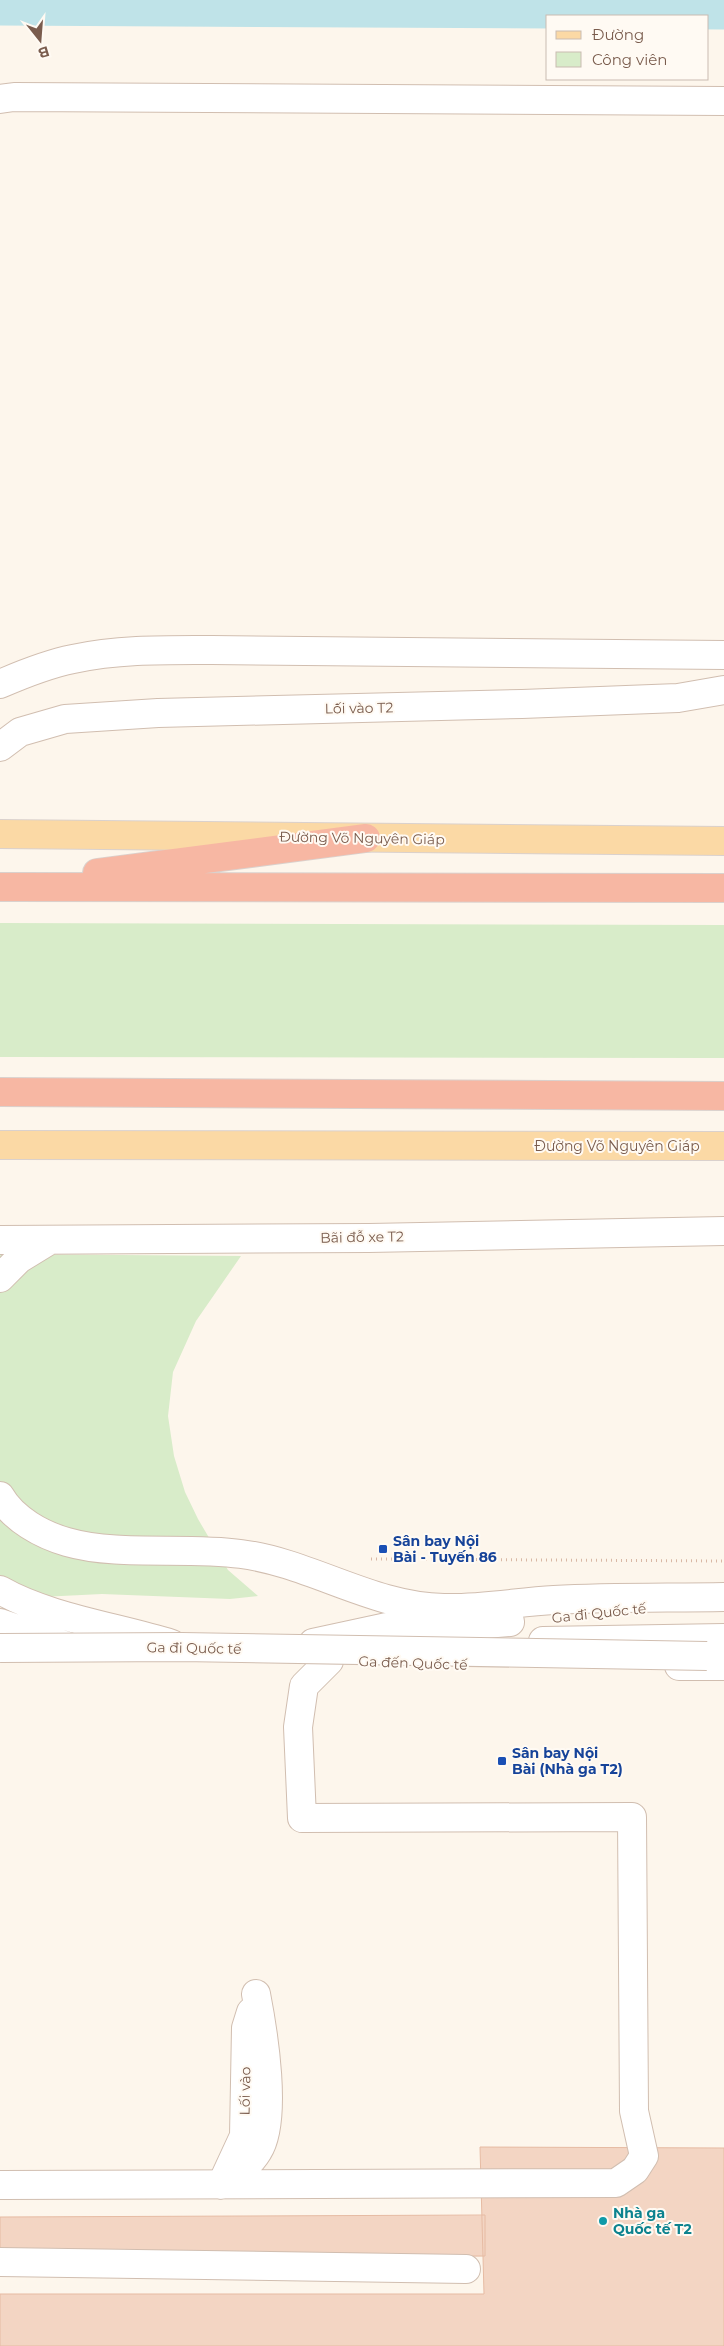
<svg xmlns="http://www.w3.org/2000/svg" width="724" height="2346" font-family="Montserrat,sans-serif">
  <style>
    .green { fill: #d8ecc9 }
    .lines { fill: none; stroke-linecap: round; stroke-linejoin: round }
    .canal { stroke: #bfe3e8; stroke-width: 35 }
    .building { fill: #f3d5c3; stroke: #e6bba3 }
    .minor-casing { stroke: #d1beb0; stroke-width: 30 }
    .major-casing { stroke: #dad1cd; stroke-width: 30 }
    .highway-casing { stroke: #dad1cd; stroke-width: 30 }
    .path { stroke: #d9b8a5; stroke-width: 3; stroke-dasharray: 1 4; stroke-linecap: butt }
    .minor { stroke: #fff; stroke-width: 28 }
    .major { stroke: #fbd9a5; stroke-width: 28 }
    .highway { stroke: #f7b7a3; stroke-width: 28 }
    .minor-bridge-casing { stroke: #d1beb0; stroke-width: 30; stroke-linecap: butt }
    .minor-bridge { stroke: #fff; stroke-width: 28 }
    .transit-dot { fill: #1a4fb4; stroke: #fffaf3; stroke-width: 2 }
    .culture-dot { fill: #0f9aa8; stroke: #fffaf3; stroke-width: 2 }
    .labels { text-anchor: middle; stroke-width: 4; stroke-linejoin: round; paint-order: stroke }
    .street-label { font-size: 14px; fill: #7a5c4d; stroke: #fffaf3 }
    .transit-label { font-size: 14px; font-weight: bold; fill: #164399; stroke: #fffaf3; text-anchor: start }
    .culture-label { font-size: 14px; font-weight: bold; fill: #0d838f; stroke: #fffaf3; text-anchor: start }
  </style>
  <rect width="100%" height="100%" fill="#fdf6ec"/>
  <!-- green -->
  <path class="green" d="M0,923L724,925V1058L0,1057Z
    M0,1254L241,1256L196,1321L173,1372L168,1416L174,1456L185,1492L198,1519L228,1570L258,1596L230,1599L102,1594L0,1599Z"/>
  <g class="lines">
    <!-- canal -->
    <path class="canal" d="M0,8L724,12"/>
  </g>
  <!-- building -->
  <path class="building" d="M480,2147L724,2148V2346H0V2294H484Z
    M485,2215V2256L0,2258V2217Z"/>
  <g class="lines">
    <defs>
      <path id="minor" d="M0,99L14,97L724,101
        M0,684C23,674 48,664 73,659C119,649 166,650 212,650L724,655
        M0,747L20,732L65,719L158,713L522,704L678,698L724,690
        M0,1240L369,1238L724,1231
        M0,1278L19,1259L50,1240
        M0,1496C13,1519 42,1535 67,1542C119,1557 186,1546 241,1554C311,1563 372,1607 444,1608C480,1609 518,1602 554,1600C610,1597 667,1598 724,1597
        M0,1590C49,1618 118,1627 172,1644
        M0,1623L67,1646
        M543,1641L724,1638
        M313,1643L401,1624L439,1611
        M397,1649L473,1625L510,1622
        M679,1666H724
        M225,2177L244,2136L246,2028L251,2012
        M0,2185L616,2183L635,2170L644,2156L634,2111L632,1817L302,1818L298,1727L304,1686L329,1661
        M221,2185C235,2175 249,2166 258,2151C278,2120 263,2030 256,1994
        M0,2262L466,2269"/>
      <path id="major" d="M0,834L724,841
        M0,1145L724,1146"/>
      <path id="highway" d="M97,873L366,838
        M0,887L724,888
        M0,1092L724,1096"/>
    </defs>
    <!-- minor casing -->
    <use href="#minor" class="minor-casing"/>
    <!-- major casing -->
    <use href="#major" class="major-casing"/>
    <!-- highway casing -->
    <use href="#highway" class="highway-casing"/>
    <!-- path -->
    <path class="path" d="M371,1559L724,1561"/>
    <!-- minor -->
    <use href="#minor" class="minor"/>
    <!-- major -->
    <use href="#major" class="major"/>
    <!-- highway -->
    <use href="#highway" class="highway"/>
    <defs>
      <path id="minor-bridge" d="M0,1648L182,1647L707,1656"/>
    </defs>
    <!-- minor-bridge casing -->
    <use href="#minor-bridge" class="minor-bridge-casing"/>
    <!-- minor-bridge -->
    <use href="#minor-bridge" class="minor-bridge"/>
  </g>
  <!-- markers -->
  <g class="transit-dot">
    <rect x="378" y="1544" width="10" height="10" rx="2.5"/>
    <rect x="497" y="1756" width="10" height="10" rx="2.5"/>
  </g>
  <circle class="culture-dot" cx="603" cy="2221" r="5"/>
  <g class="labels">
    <!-- street labels -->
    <g class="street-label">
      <text transform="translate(359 708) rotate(-1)" y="5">Lối vào T2</text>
      <text transform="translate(362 838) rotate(1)" y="5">Đường Võ Nguyên Giáp</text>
      <text x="617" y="1151">Đường Võ Nguyên Giáp</text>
      <text transform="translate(362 1237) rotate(-1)" y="5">Bãi đỗ xe T2</text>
      <text transform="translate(599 1613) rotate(-6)" y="5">Ga đi Quốc tế</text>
      <text transform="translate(194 1648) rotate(1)" y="5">Ga đi Quốc tế</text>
      <text transform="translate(413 1663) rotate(2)" y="5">Ga đến Quốc tế</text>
      <text transform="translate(245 2091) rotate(-89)" y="5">Lối vào</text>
    </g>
    <!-- transit labels -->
    <g class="transit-label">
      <text x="393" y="1546">Sân bay Nội<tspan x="393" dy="16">Bài - Tuyến 86</tspan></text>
      <text x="512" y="1758">Sân bay Nội<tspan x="512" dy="16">Bài (Nhà ga T2)</tspan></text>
    </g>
    <!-- culture labels -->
    <g class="culture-label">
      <text x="613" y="2218">Nhà ga<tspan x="613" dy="16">Quốc tế T2</tspan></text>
    </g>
  </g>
  <!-- legend -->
  <rect x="546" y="15" width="162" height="65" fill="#fffaf3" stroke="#cabbb1"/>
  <rect x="556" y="31" width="25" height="8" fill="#fbd9a5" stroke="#cabbb1"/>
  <text x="592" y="40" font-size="15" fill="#7a5c4d">Đường</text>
  <rect x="556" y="52" width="25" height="15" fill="#d8ecc9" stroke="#cabbb1"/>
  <text x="592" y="65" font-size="15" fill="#7a5c4d">Công viên</text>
  <!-- north arrow -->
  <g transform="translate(40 40) rotate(163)" stroke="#fffaf3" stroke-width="4" paint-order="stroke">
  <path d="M0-4L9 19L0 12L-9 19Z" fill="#7a5c4d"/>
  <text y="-8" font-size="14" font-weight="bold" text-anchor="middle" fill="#7a5c4d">B</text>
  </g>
</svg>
